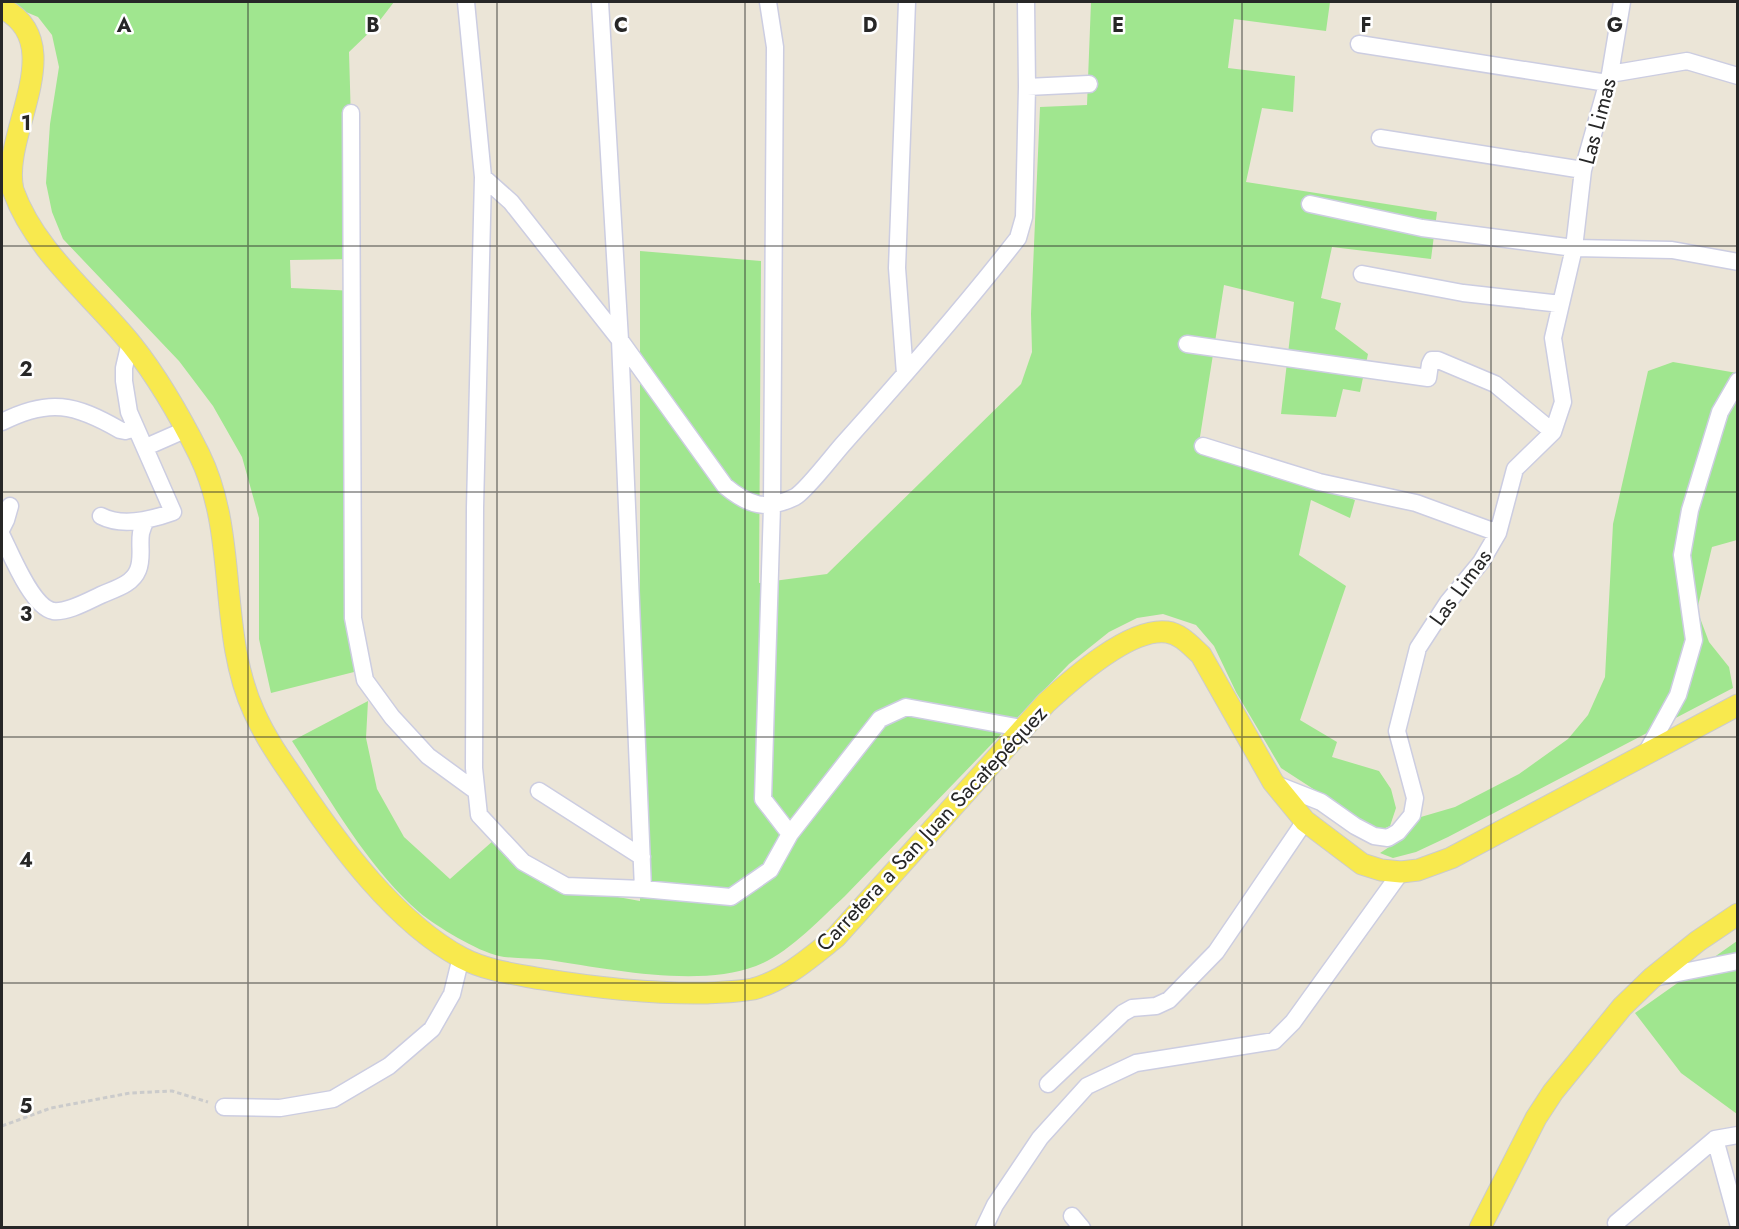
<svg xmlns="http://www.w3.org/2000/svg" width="1739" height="1229" font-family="Jost,sans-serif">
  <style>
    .green { fill: #a0e68f }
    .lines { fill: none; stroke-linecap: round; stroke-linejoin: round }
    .minor-casing { stroke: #cccde1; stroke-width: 19 }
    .major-casing { stroke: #cbcbcb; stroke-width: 23 }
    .path { stroke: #cbcbcb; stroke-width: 3; stroke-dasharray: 4.5 3; stroke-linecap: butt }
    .minor { stroke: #fff; stroke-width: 16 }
    .major { stroke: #f8e94e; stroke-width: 21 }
    .grid { fill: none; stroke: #272727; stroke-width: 1.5; stroke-opacity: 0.55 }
    .labels { text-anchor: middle; stroke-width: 5; stroke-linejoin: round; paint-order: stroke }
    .street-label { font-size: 22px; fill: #272727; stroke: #fff }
    .grid-label { font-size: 20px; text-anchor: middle; font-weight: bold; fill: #272727; stroke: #fff; stroke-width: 5; stroke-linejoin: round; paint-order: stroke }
  </style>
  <rect width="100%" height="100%" fill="#ebe5d7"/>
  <!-- green -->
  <path class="green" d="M2,2H394L374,28L349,52L355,259L290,260L291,288L356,291L354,672L271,693L259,639V518L242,457L213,406L179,361L63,239L52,212L46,183L50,124L59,67L52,35L38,17Z
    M1091,2H1330L1326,31L1234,19L1228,68L1295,76L1293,112L1262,108L1246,182L1437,212L1431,259L1332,247L1321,298L1341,303L1335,329L1368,354L1360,392L1343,389L1336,417L1281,414L1294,302L1224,285L1199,443L1355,500L1350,518L1311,500L1299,555L1346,586L1300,720L1337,742L1332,757L1379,771L1391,789L1396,808L1390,826L1378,831L1281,768L1236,692L1214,646L1196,625L1163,614L1137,618L1109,632L1069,664L845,896C820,919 788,954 756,966C698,988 609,969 549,960C533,958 513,959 499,956C477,951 437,927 419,912C368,868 329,798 292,741L368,701L366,738L377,789L404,837L450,879L494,840L541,883L640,901V251L761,261L759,583L827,574L1021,384L1032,352L1031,314L1040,107L1087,105Z
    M1673,362L1737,373V540L1712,547L1697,610L1709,642L1729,667L1733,688L1448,837L1416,852L1393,858L1380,853L1406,836L1414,819L1455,807L1519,774L1568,739L1588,715L1605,677L1613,524L1648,371Z
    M1737,941V1114L1681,1073L1635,1013Z"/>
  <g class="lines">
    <defs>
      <path id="minor" d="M466,2L483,177L475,508L474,768L479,815L523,862L566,886L643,889L731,897L770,870L790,834L880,719L906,707L1022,728
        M600,2L620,340L643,889
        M768,2L775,47L772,506L763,799L790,834
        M1359,44L1607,83
        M1610,74L1687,61L1738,76
        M1027,87L1089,84
        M351,113L353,618L365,680L392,717L428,756L476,791
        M1380,138L1583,170
        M483,177L511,202L620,340L725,486C749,506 766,511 795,497C806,491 834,454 844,443C904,376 963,309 1018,238L1024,217L1027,87L1026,2
        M1310,204L1422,228L1574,248L1672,250L1738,262
        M1362,274L1463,293L1561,304
        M1187,344L1428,378L1430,364L1432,360H1438L1495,384L1553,432
        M905,374L897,268L907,2
        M2,422C49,398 75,404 120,430L125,431L136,428
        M1203,446L1319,482L1416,503L1498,533
        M146,447L187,429
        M101,516C122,527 151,520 173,512L129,412L124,381V368L130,342
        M2,528L6,520L10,506
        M2,536C11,554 32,607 53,611C67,613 88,601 101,595C114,589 132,585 138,570C143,558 139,546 141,533C142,529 144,524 146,520
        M1645,755L1678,695L1694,640L1682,555L1690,510L1720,412L1738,381
        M1273,783L1321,802L1355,826L1374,836L1388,838L1398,832L1412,815L1415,798L1397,731L1418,648L1448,602L1481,562L1498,533L1515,469L1553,432L1563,402L1553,338L1574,248L1583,170L1610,74L1622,2
        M539,791L642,857
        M1653,978L1738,961
        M1048,1084L1123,1013L1132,1008L1156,1006L1169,1000L1216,952L1305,821
        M224,1107L280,1108L333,1099L389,1066L432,1029L452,994L461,957
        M1715,1139L1738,1135
        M1072,1216L1082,1228
        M1616,1223L1715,1139L1738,1223
        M984,1228L995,1205L1040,1138L1087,1086L1136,1063L1274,1041L1293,1022L1401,872"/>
      <path id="major" d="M2,8C72,44 0,134 13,190C35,252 92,295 132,345C159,379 180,416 199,454C239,535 217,630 254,712C265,737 281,760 297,783C338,844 396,923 462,958C487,971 515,974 542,979C597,988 652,994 707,993C722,992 738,992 753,989C784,981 811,957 836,937L1046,703C1072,679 1130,627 1167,632C1181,634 1191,646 1201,655L1273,782L1305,821L1362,864L1381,870L1401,872L1418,870L1451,858L1738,705
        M1480,1228L1536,1118L1553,1092L1622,1007L1652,978L1698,941L1738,914"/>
    </defs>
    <!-- minor casing -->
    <use href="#minor" class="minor-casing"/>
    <!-- major casing -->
    <use href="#major" class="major-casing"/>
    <!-- path -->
    <path class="path" d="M2,1126L51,1108L130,1093L172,1091L208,1102"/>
    <!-- minor -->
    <use href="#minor" class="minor"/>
    <!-- major -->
    <use href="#major" class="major"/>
  </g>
  <!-- grid -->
  <path class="grid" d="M248,2V1228M497,2V1228M745,2V1228M994,2V1228M1242,2V1228M1491,2V1228M2,246H1738M2,492H1738M2,737H1738M2,983H1738"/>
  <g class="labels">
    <!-- street labels -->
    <g class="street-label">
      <text transform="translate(1597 121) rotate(-75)" y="8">Las Limas</text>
      <text transform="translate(1460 587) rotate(-54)" y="8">Las Limas</text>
      <text transform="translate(931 828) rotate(-47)" y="8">Carretera a San Juan Sacatepéquez</text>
    </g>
  </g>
  <g class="grid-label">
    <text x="124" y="32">A</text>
    <text x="373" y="32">B</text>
    <text x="621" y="32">C</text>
    <text x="870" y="32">D</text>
    <text x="1118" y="32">E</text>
    <text x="1366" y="32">F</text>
    <text x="1615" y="32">G</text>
    <text x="26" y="130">1</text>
    <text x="26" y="376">2</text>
    <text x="26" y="621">3</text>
    <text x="26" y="867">4</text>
    <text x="26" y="1113">5</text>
  </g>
  <!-- border -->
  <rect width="1739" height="1229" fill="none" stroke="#272727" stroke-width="6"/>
</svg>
